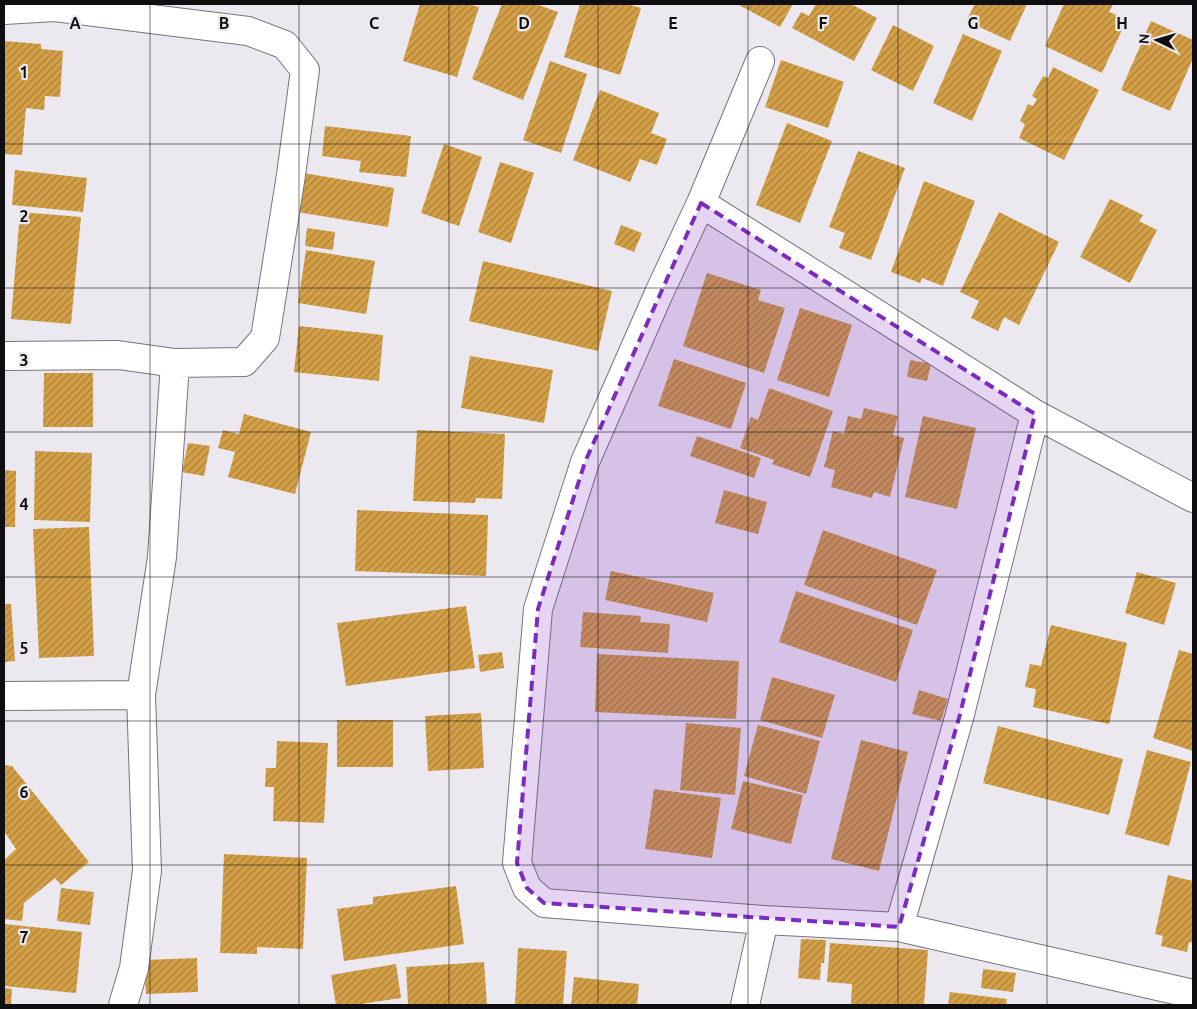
<svg xmlns="http://www.w3.org/2000/svg" width="1197" height="1009" font-family="Ubuntu,sans-serif">
  <style>
    .building { fill: url(#building-hatch) }
    .lines { fill: none; stroke-linecap: round; stroke-linejoin: round }
    .minor-casing { stroke: #77747b; stroke-width: 30 }
    .minor { stroke: #fff; stroke-width: 28 }
    .marked { fill: #7b2cbf; fill-opacity: 0.2; stroke: #7b2cbf; stroke-width: 4; stroke-dasharray: 10 6; stroke-linejoin: round }
    .grid { fill: none; stroke: #0f0e10; stroke-width: 1; stroke-opacity: 0.55 }
    .grid-label { font-size: 16px; text-anchor: middle; font-weight: bold; fill: #0f0e10; stroke: #ebe8f0; stroke-width: 4.5; stroke-linejoin: round; paint-order: stroke }
  </style>
  <defs>
    <pattern id="building-hatch" width="6" height="6" patternUnits="userSpaceOnUse" patternTransform="scale(1.25)"><rect width="6" height="6" fill="#d4a047"/><path d="M-1 1l2-2M0 6l6-6M5 7l2-2" fill="none" stroke="#aa813a"/></pattern>
  </defs>
  <rect width="100%" height="100%" fill="#ebe8f0"/>
  <!-- building -->
  <path class="building" d="M420,4H468L479,7L457,77L403,61Z
    M502,4H536L558,12L523,100L472,79Z
    M580,4H627L641,8L620,75L564,57Z
    M737,4H793L780,27Z
    M816,4H851L877,18L854,61L792,28L801,12L809,16Z
    M975,4H1027L1010,41L966,21Z
    M1064,4H1113L1109,12L1127,19L1102,73L1045,46Z
    M1151,21L1193,40V58L1170,111L1121,90Z
    M893,25L934,46L913,91L871,70Z
    M963,34L1002,51L972,121L933,103Z
    M4,41L41,44V49L63,51L60,97L45,96L44,110L26,108L22,155L4,154Z
    M781,60L844,82L828,128L765,107Z
    M550,61L587,74L561,153L523,140Z
    M1053,67L1099,90L1064,160L1019,138L1025,124L1020,121L1028,104L1033,106L1037,99L1032,96L1043,76L1048,78Z
    M600,90L659,113L651,133L667,139L657,165L640,159L630,182L573,160Z
    M787,123L832,141L800,223L756,205Z
    M325,126L411,136L406,177L359,172L361,161L322,156Z
    M444,144L482,157L459,226L421,213Z
    M858,151L905,168L871,260L839,248L845,233L829,227Z
    M500,162L534,173L511,243L478,232Z
    M15,170L87,178L83,212L12,205Z
    M303,173L394,188L388,227L297,212Z
    M924,181L975,201L943,286L922,278L920,283L891,272Z
    M1110,199L1143,215L1139,221L1157,230L1130,283L1080,257Z
    M20,212L81,217L71,324L11,319Z
    M999,212L1059,242L1019,325L1004,317L998,331L971,318L979,301L960,292Z
    M621,225L642,233L634,252L614,244Z
    M307,228L335,232L333,250L305,246Z
    M306,250L375,261L366,314L298,303Z
    M483,261L612,291L598,351L469,321Z
    M707,273L761,290L758,300L785,308L764,373L683,346Z
    M800,308L852,325L829,397L777,380Z
    M299,326L383,335L379,381L294,372Z
    M470,356L553,370L544,423L461,408Z
    M674,359L746,383L731,429L658,406Z
    M910,360L931,364L927,381L907,377Z
    M44,373H93V427H43Z
    M769,388L833,411L810,477L772,464L774,460L740,448L751,417L758,420Z
    M864,408L898,416L893,435L904,438L890,497L874,492L872,498L831,487L835,470L824,467L833,431L844,434L848,416L861,419Z
    M244,414L311,432L295,494L228,477L235,452L218,448L223,430L239,434Z
    M923,416L976,428L957,509L905,497Z
    M417,430L505,434L502,499L476,498L475,503L413,501Z
    M697,436L761,458L754,478L690,456Z
    M188,443L210,446L204,476L182,472Z
    M35,451L92,453L90,522L34,520Z
    M4,470L16,471L15,527H4Z
    M724,490L767,502L758,534L715,523Z
    M357,510L488,515L486,576L355,571Z
    M89,527L94,656L39,658L33,529Z
    M823,530L937,570L917,625L804,585Z
    M611,571L714,593L707,622L605,600Z
    M1137,572L1176,583L1164,625L1125,613Z
    M796,591L913,630L896,682L779,642Z
    M4,604H11L15,661L4,662Z
    M466,606L475,668L346,686L337,623Z
    M583,612L641,616L640,622L670,624L668,653L580,647Z
    M1051,625L1127,643L1109,724L1033,707L1036,689L1025,687L1030,664L1041,666Z
    M1179,650L1193,654V751L1153,738Z
    M502,652L504,668L480,672L478,655Z
    M597,654L739,661L736,719L595,712Z
    M772,677L835,695L822,738L760,720Z
    M919,690L948,699L941,721L912,714Z
    M481,713L484,768L428,771L425,716Z
    M337,720H393V767H337Z
    M686,723L741,728L735,795L680,790Z
    M758,725L820,741L806,794L744,776Z
    M998,726L1123,759L1109,815L983,783Z
    M861,740L908,752L879,871L831,859Z
    M277,741L328,743L324,823L273,821L274,787H265L266,768H276Z
    M1147,750L1191,762L1169,846L1125,834Z
    M4,765L12,766L89,862L61,885L55,878L24,903L22,921L4,919V860L16,849L4,831Z
    M743,781L803,795L791,844L731,829Z
    M654,789L721,798L712,858L645,849Z
    M224,854L307,858L303,949L257,947V954L220,953Z
    M1168,875L1193,881V943L1189,942L1187,952L1161,946L1163,936L1155,934Z
    M456,886L464,944L344,961L337,909L373,904V897Z
    M61,888L94,892L90,925L57,921Z
    M4,924L82,932L76,993L4,986Z
    M801,939L826,940L824,963H821L820,980L798,978Z
    M830,943L928,950L924,1005H851L852,984L827,982Z
    M518,948L567,951L563,1005H515Z
    M197,958L198,992L146,994L144,960Z
    M484,962L487,1005H408L406,967Z
    M396,964L401,998L354,1005H336L331,975Z
    M983,969L1016,973L1013,992L981,988Z
    M574,977L639,984L637,1005H571Z
    M4,988L12,989L11,1005H4Z
    M950,992L1007,999L1006,1005H948Z"/>
  <g class="lines">
    <defs>
      <path id="minor" d="M4,10L55,7L248,31L285,45L305,70L291,175L265,338L244,362L175,363L118,355L4,356
        M760,61L701,203L659,293L585,462L538,609L517,863L527,888L544,903L764,920L899,927L1193,994
        M701,203L1035,414L1193,498
        M4,696L141,695
        M899,927L959,718L1035,414
        M123,1005L134,968L147,871L141,695L162,557L175,363
        M745,1005L764,920"/>
    </defs>
    <!-- minor casing -->
    <use href="#minor" class="minor-casing"/>
    <!-- minor -->
    <use href="#minor" class="minor"/>
  </g>
  <!-- marked area -->
  <path class="marked" d="M701,203L1035,414L959,718L899,927L544,903L527,888L517,863L538,609L585,462Z"/>
  <!-- grid -->
  <path class="grid" d="M150,4V1005M299,4V1005M449,4V1005M598,4V1005M748,4V1005M898,4V1005M1047,4V1005M4,144H1193M4,288H1193M4,432H1193M4,577H1193M4,721H1193M4,865H1193"/>
  <g class="grid-label">
    <text x="75" y="29">A</text>
    <text x="224" y="29">B</text>
    <text x="374" y="29">C</text>
    <text x="524" y="29">D</text>
    <text x="673" y="29">E</text>
    <text x="823" y="29">F</text>
    <text x="973" y="29">G</text>
    <text x="1122" y="29">H</text>
    <text x="24" y="78">1</text>
    <text x="24" y="222">2</text>
    <text x="24" y="366">3</text>
    <text x="24" y="510">4</text>
    <text x="24" y="654">5</text>
    <text x="24" y="798">6</text>
    <text x="24" y="943">7</text>
  </g>
  <!-- border -->
  <rect width="1197" height="1009" fill="none" stroke="#0f0e10" stroke-width="10"/>
  <!-- north arrow -->
  <g transform="translate(1157 40) rotate(275)" stroke="#ebe8f0" stroke-width="4" paint-order="stroke">
  <path d="M0-4L9 19L0 12L-9 19Z" fill="#0f0e10"/>
  <text y="-8" font-size="14" font-weight="bold" text-anchor="middle" fill="#0f0e10">N</text>
  </g>
</svg>
